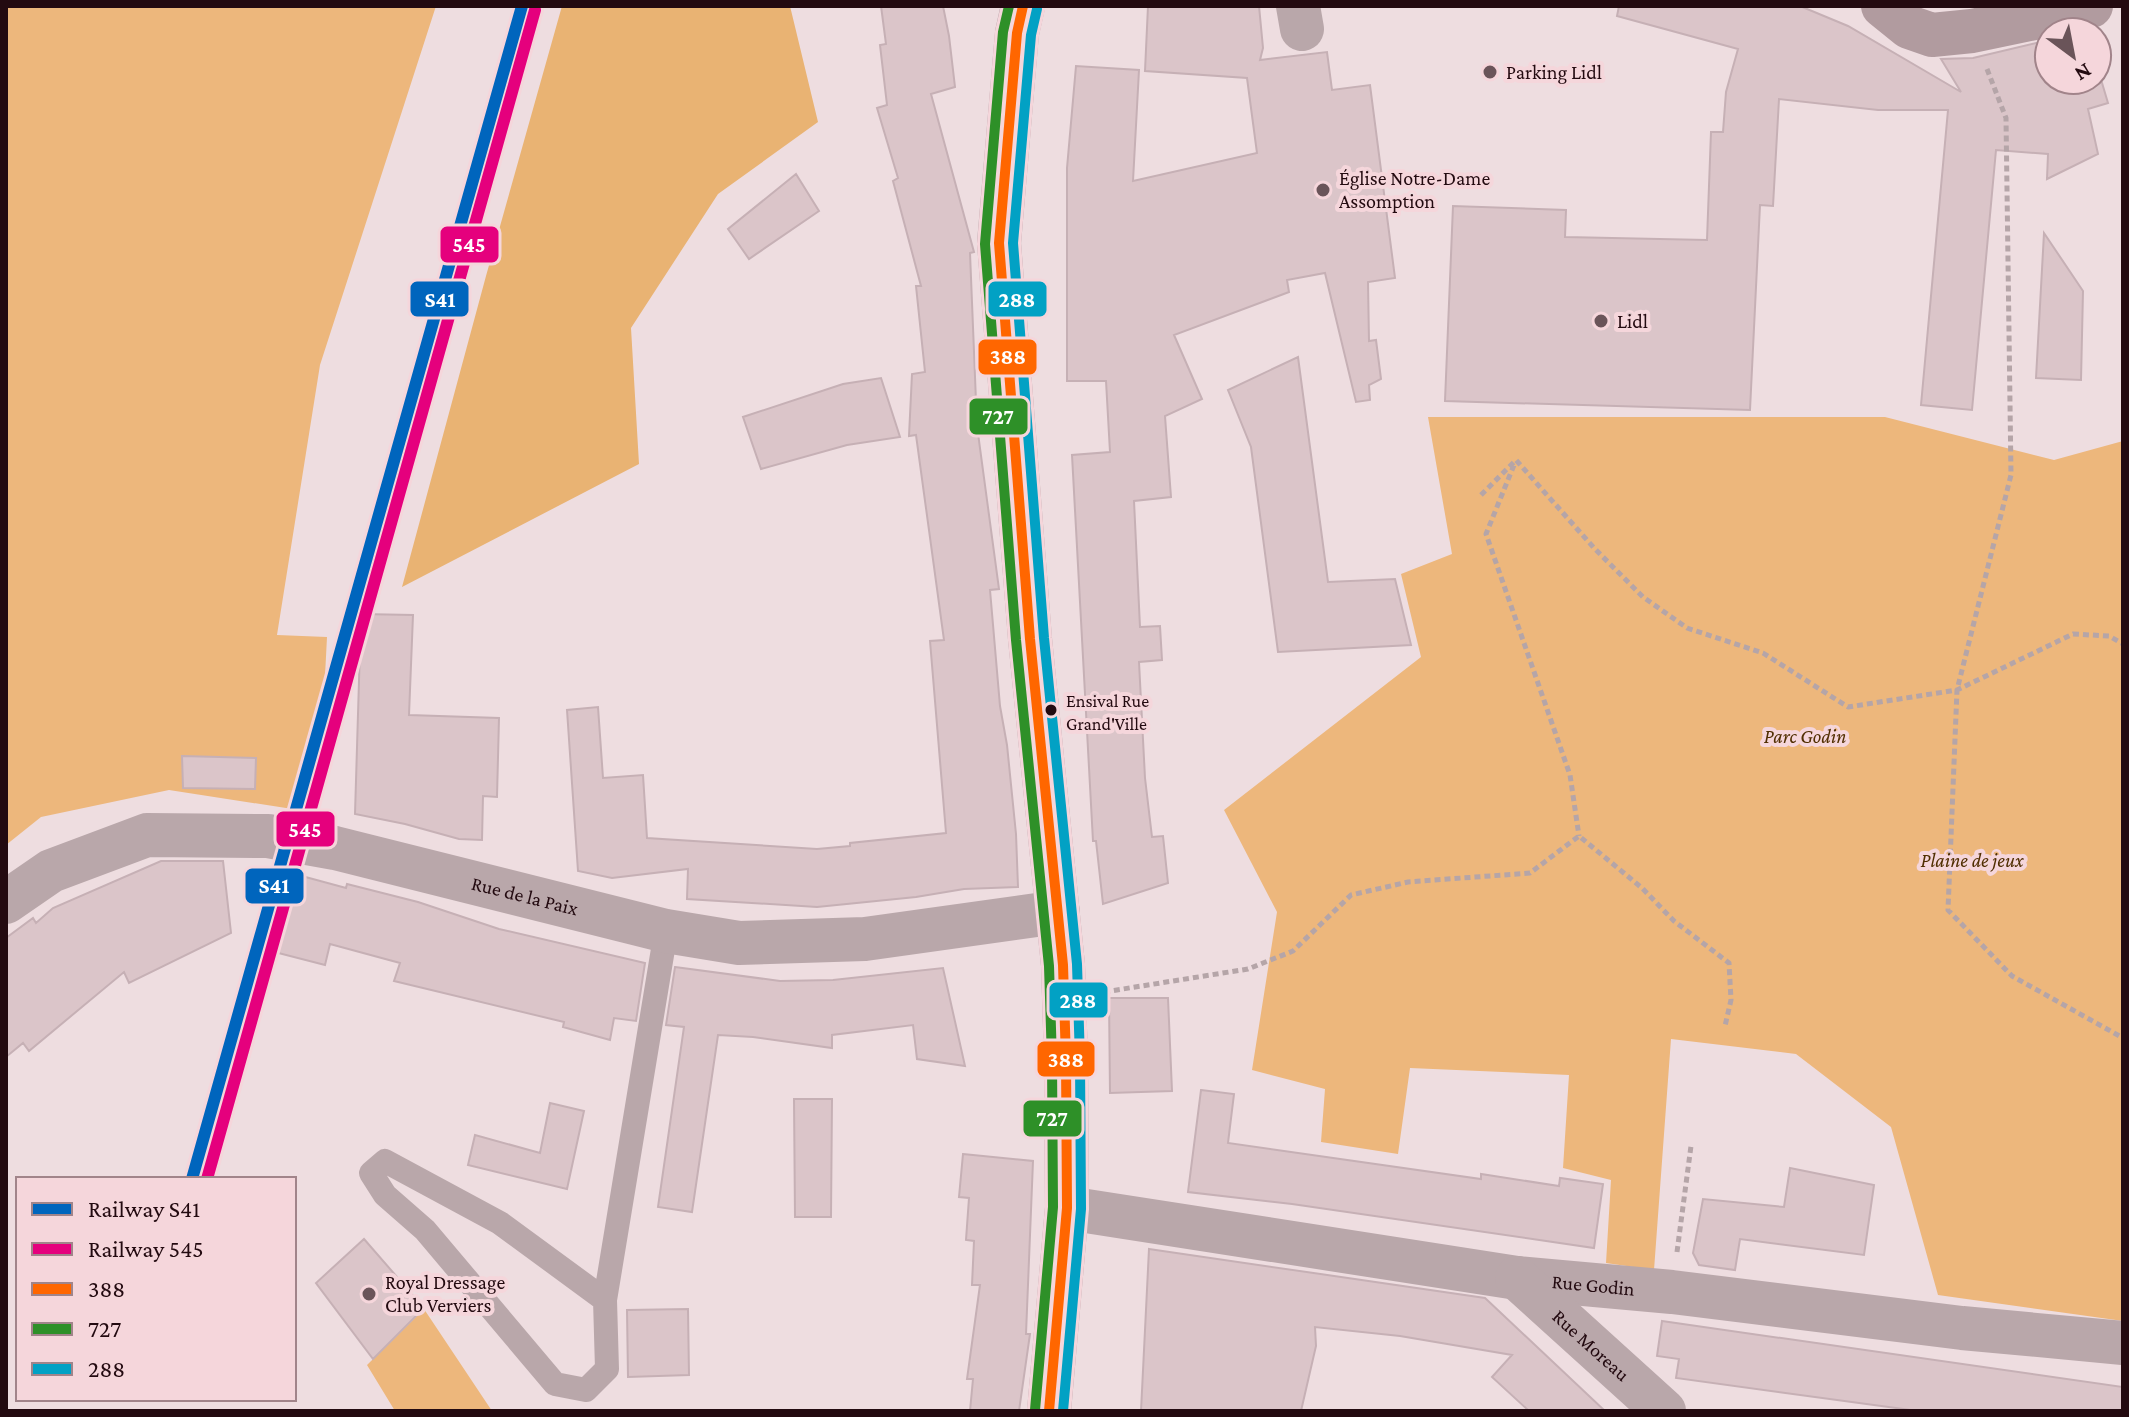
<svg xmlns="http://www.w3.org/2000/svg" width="2129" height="1417" font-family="'Crimson Pro',serif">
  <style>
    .green { fill: #edb77c }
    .forest { fill: #e9b373 }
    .building { fill: #dbc5c9; stroke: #c6b0b5; stroke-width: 2 }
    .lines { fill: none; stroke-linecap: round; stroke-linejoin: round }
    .path { stroke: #b5a5a8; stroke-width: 5; stroke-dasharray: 6 4; stroke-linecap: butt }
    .lane { stroke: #b9a7aa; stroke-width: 24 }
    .street { stroke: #b9a7aa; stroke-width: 44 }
    .secondary { stroke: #b19b9f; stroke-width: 44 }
    .primary { stroke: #b39ca2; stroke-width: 44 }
    .bus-1-casing { stroke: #f5d6db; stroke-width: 16 }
    .bus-2-casing { stroke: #f5d6db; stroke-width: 16 }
    .bus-3-casing { stroke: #f5d6db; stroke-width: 16 }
    .bus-1 { stroke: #f60; stroke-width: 10 }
    .bus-2 { stroke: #2e9028; stroke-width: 10 }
    .bus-3 { stroke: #02a1c4; stroke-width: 10 }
    .rail-1-casing { stroke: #f5d6db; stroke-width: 18 }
    .rail-2-casing { stroke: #f5d6db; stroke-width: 18 }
    .rail-1 { stroke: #0065bd; stroke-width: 12 }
    .rail-2 { stroke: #e5007d; stroke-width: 12 }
    .poi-dot { fill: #6a5459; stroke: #f5d6db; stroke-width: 3 }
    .bus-dot { fill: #230a10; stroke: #f5d6db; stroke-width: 3 }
    .labels { text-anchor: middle; stroke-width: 8; stroke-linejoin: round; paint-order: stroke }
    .bus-label { font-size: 18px; fill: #230a10; stroke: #f5d6db; text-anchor: start }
    .poi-label { font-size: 20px; fill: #230a10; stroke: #f5d6db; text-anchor: start }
    .park-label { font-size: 20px; font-style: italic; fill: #502e01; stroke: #f5d6db }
    .street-label { font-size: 20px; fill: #230a10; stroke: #f5d6db }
    .line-badge { stroke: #f5d6db; stroke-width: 3 }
    .badge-label { font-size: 22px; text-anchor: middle; font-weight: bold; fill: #fff }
  </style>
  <rect width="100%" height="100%" fill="#eedde0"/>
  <!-- green -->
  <path class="green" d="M6,6H436L320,365L277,635L327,637L318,813L169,790L41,817L6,845Z
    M1428,417H1885L2054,460L2123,441V1321L1938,1295L1891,1127L1796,1054L1671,1039L1654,1270L1606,1263L1611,1180L1563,1168L1569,1075L1410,1068L1398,1154L1321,1142L1325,1089L1252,1070L1277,912L1224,810L1421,657L1401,574L1452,554Z
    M424,1309L492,1411H395L367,1365Z"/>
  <!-- forest -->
  <path class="forest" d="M562,6H790L818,122L718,194L631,328L639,464L402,587L486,276Z"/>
  <!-- building -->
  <path class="building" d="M881,6H943L949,36L955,87L931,94L974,252L970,253L977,426L999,589L990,590L1000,706L1007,745L1016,834L1018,887L964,889L916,897L817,907L687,899L688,869L612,878L578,871L567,710L598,707L603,778L643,775L647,838L817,849L850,846V843L946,833L930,641L944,640L916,435L909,436L912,374L925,372L916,286H921L893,181L898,178L877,108L887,105L880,45L886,44Z
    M1148,6H1259L1263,48L1260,60L1327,52L1332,90L1370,85L1395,278L1368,282L1369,341L1376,340L1381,379L1369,385L1370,400L1356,402L1325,273L1287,280L1289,292L1174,335L1202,399L1165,416L1171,497L1134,501L1140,627L1160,626L1162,660L1139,662L1145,778L1152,837L1163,836L1168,883L1103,904L1096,841H1093L1072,455L1110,452L1106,381H1067V168L1076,66L1139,70L1133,181L1257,153L1247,78L1145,71Z
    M1619,6H1800L1848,26L1961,92L1941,59L1973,58L2049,40V80H2097V66L2108,103L2088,109L2098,154L2047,179L2048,154L1996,150L1972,410L1921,405L1948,110H1878L1779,99L1773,206L1760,205L1750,410L1445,401L1453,206L1566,210L1565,237L1707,240L1711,132H1723L1726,92L1738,49L1617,16Z
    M796,174L819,211L749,259L728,229Z
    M2044,233L2083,291L2081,380L2036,378Z
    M1298,357L1328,582L1395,579L1411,645L1278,652L1251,447L1228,390Z
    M881,378L900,437L847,445L761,469L743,417L843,384Z
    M361,614L413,615L409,715L499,718L497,797L483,796L482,840L459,839L405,824L355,814Z
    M182,756L256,758L255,789L183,788Z
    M161,861H223L231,933L129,983L124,972L29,1051L23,1043L6,1057V938L33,918L36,923L53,908Z
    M276,869L346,888L347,884L418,902L499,929L645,963L636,1021L614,1018L610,1040L563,1027L564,1022L394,981L400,963L330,944L325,965L255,947Z
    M675,967L780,981L833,980L943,968L965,1066L917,1059L913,1025L832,1035V1048L753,1037L718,1035L692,1212L658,1207L684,1027L666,1025Z
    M1109,998H1168L1172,1091L1110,1093Z
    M1201,1090L1234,1094L1228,1143L1481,1179V1174L1559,1186L1560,1178L1603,1184L1594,1248L1292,1204L1188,1192Z
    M794,1099H832L831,1217H795Z
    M550,1103L584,1111L567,1189L468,1165L475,1135L540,1153Z
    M963,1154L1033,1161L1026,1334H1030L1019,1411H970L973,1379H967L980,1285H972L974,1241L966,1240L969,1198L959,1197Z
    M1790,1168L1874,1185L1864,1255L1740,1239L1735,1270L1699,1265L1693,1253L1703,1199L1784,1207Z
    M364,1239L424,1308L373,1359L316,1283Z
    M1149,1249L1485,1298L1605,1411H1529L1492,1377L1512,1355L1400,1336L1315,1327L1316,1346L1301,1411H1141Z
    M688,1309L689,1375L628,1377L627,1310Z
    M1662,1321L2123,1387V1411H1918L1676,1378L1679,1359L1657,1356Z"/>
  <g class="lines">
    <!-- path -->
    <path class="path" d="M1987,69L2006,118L2011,475L1957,690L1948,910L2012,976L2123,1038
      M1514,465L1486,534L1570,775L1579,836
      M1481,495L1516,460L1594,548L1643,597L1687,628L1763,653L1848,707L1957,690L2073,634L2109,636L2123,644
      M1104,992L1248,969L1293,951L1351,895L1408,882L1530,873L1579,836L1642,888L1674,921L1729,963L1731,1000L1725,1026
      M1677,1252L1691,1146"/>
    <!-- lane -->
    <path class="lane" d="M605,1300L500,1223L385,1161L371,1173L385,1195L425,1230L555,1384L586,1390L607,1369L605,1300L666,931"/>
    <!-- street -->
    <g class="street">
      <path d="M1298,6L1302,29"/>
      <path id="s1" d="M6,902L51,871L147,835L268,836L335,848L666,931L739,943L865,939L1058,912"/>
      <path id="s2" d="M1067,1208L1517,1278L1672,1292L1962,1328L2123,1343"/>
      <path id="s3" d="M1517,1278L1664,1411"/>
    </g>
    <!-- secondary -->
    <path class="secondary" d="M1883,6L1909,27L1932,35L1972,31L2091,6"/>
    <!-- primary -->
    <path class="primary" d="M1023,6L1017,33L999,243L1030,639L1063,965L1066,1060L1067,1208L1049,1411"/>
    <defs>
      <path id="bus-1" d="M1023,6L1017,33L999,243L1030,639L1063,965L1066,1060L1067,1208L1049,1411"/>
      <path id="bus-2" d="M1009,6L1003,32L985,244L1016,640L1049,966L1052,1060L1053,1207L1035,1410"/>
      <path id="bus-3" d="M1037,9L1031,35L1013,243L1044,638L1077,964L1080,1060L1081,1209L1063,1411"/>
    </defs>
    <!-- bus-1 casing -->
    <use href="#bus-1" class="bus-1-casing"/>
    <!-- bus-2 casing -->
    <use href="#bus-2" class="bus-2-casing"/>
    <!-- bus-3 casing -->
    <use href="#bus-3" class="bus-3-casing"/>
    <!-- bus-1 -->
    <use href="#bus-1" class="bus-1"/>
    <!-- bus-2 -->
    <use href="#bus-2" class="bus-2"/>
    <!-- bus-3 -->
    <use href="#bus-3" class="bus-3"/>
    <defs>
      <path id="rail-1" d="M192,1179L522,6"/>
      <path id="rail-2" d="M207,1179L535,10"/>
    </defs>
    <!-- rail-1 casing -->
    <use href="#rail-1" class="rail-1-casing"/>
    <!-- rail-2 casing -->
    <use href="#rail-2" class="rail-2-casing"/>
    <!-- rail-1 -->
    <use href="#rail-1" class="rail-1"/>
    <!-- rail-2 -->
    <use href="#rail-2" class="rail-2"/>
  </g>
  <!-- markers -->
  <g class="poi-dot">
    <circle cx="1490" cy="72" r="8"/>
    <circle cx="1323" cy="190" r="8"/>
    <circle cx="1601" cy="321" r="8"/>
    <circle cx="369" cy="1294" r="8"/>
  </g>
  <circle class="bus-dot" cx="1051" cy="710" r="7"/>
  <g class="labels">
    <!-- bus labels -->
    <g class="bus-label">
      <text x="1066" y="707">Ensival Rue<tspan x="1066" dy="23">Grand'Ville</tspan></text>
    </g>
    <!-- poi labels -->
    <g class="poi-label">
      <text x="1506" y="79">Parking Lidl</text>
      <text x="1339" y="185">Église Notre-Dame<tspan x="1339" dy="23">Assomption</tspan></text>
      <text x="1617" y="328">Lidl</text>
      <text x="385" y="1289">Royal Dressage<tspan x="385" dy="23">Club Verviers</tspan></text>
    </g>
    <!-- park labels -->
    <g class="park-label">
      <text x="1805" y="743">Parc Godin</text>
      <text x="1972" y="867">Plaine de jeux</text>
    </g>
    <!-- street labels -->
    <g class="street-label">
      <text dy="7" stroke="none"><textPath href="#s1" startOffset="542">Rue de la Paix</textPath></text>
      <text dy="7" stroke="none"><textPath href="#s2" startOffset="532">Rue Godin</textPath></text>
      <text dy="7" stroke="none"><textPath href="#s3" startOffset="100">Rue Moreau</textPath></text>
    </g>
  </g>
  <g class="line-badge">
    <rect x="439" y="225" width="61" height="39" rx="8" fill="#e5007d"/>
    <rect x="987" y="280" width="61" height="38" rx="8" fill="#02a1c4"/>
    <rect x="409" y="280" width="61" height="38" rx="8" fill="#0065bd"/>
    <rect x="977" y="338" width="61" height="38" rx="8" fill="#f60"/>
    <rect x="968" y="397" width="61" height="39" rx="8" fill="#2e9028"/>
    <rect x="275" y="810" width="61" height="38" rx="8" fill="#e5007d"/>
    <rect x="244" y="867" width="61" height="38" rx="8" fill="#0065bd"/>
    <rect x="1048" y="981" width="61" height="38" rx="8" fill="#02a1c4"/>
    <rect x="1036" y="1040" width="60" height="38" rx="8" fill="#f60"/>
    <rect x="1022" y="1099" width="61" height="39" rx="8" fill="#2e9028"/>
  </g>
  <g class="badge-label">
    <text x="469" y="252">545</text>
    <text x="1017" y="307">288</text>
    <text x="440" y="307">S41</text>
    <text x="1008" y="364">388</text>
    <text x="998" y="424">727</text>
    <text x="305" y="837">545</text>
    <text x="274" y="893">S41</text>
    <text x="1078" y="1008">288</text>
    <text x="1066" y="1067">388</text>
    <text x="1052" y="1126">727</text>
  </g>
  <!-- border -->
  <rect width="2129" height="1417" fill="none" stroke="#230a10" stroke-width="16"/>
  <!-- legend -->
  <rect x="16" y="1177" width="280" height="224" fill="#f5d6db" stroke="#a1848a" stroke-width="2"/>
  <rect x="32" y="1203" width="40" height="12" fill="#0065bd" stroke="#a1848a" stroke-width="2"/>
  <text x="88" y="1217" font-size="24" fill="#230a10">Railway S41</text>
  <rect x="32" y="1243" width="40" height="12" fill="#e5007d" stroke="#a1848a" stroke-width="2"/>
  <text x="88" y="1257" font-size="24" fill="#230a10">Railway 545</text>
  <rect x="32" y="1283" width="40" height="12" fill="#ff6600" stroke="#a1848a" stroke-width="2"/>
  <text x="88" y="1297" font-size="24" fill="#230a10">388</text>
  <rect x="32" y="1323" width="40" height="12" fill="#2e9028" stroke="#a1848a" stroke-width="2"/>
  <text x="88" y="1337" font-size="24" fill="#230a10">727</text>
  <rect x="32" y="1363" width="40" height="12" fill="#02a1c4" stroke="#a1848a" stroke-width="2"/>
  <text x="88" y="1377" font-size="24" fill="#230a10">288</text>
  <!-- north arrow -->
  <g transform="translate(2073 56) rotate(148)"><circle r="38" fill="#f5d6db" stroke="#a1848a" stroke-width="2"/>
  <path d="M0-6L14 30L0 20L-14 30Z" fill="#6a5459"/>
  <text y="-12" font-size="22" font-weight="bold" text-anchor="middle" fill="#230a10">N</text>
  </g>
</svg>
